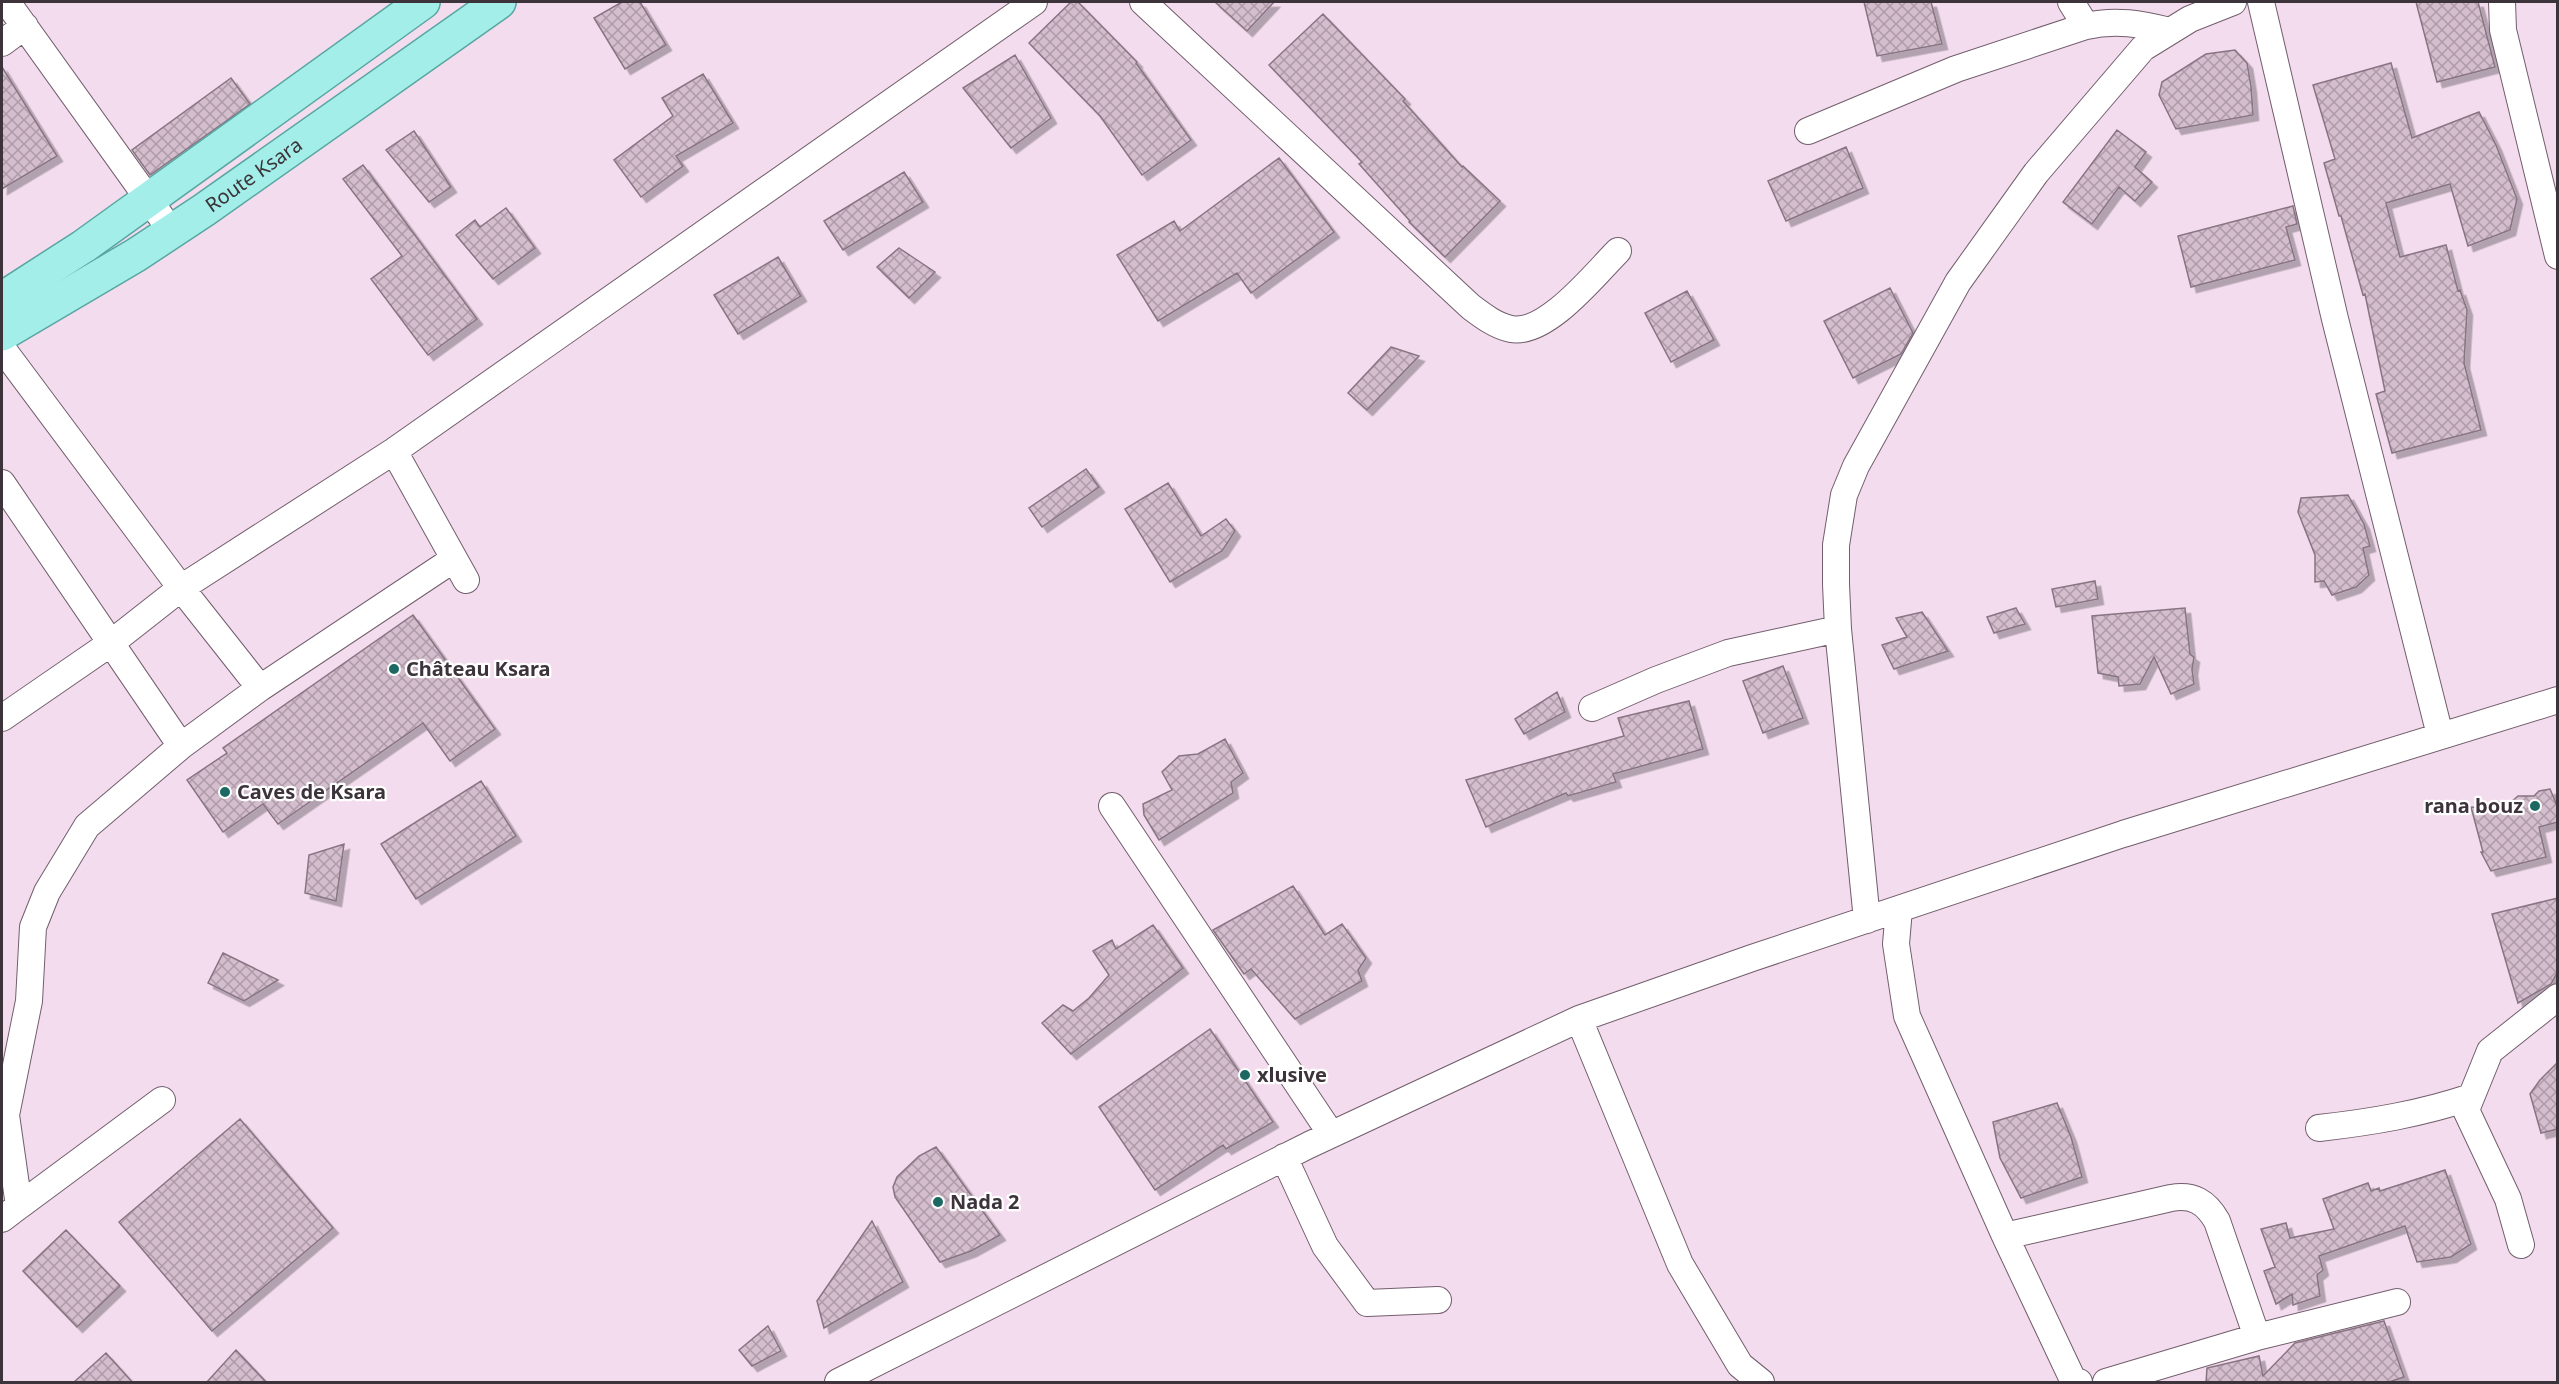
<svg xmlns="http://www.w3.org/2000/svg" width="2559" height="1384" font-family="'Noto Sans',sans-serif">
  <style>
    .building { fill: url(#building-cross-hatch); stroke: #887483; stroke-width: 1.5; filter: url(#shadow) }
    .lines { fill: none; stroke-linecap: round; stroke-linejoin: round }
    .minor-casing { stroke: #725e6d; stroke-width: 28 }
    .major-casing { stroke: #57a6a2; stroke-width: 36 }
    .minor { stroke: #fff; stroke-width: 26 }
    .major { stroke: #a3eee9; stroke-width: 33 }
    .poi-dot { fill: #1c6863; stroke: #fff; stroke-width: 2 }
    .labels { text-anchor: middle; stroke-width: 4.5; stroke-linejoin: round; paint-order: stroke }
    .street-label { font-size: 20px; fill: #3d343b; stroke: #fff }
    .poi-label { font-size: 20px; font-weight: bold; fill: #3d343b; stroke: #fff; text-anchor: start }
  </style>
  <defs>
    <pattern id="building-cross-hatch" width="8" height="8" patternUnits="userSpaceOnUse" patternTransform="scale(1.5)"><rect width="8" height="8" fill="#d4bece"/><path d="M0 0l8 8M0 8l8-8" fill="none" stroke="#ad9ba8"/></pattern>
    <filter id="shadow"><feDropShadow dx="5.5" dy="5.5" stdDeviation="0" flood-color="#0004"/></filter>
  </defs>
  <rect width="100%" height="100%" fill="#f3dced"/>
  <!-- building -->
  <path class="building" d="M622,2H640L666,45L625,69L594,18Z
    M1071,2H1078L1137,62L1136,63L1191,140L1142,175L1100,116L1029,43Z
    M1215,2H1274L1247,31Z
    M1864,2H1931L1942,44L1877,56Z
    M2416,2H2478L2495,67L2437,82Z
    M1323,14L1405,99L1403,101L1462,167L1463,166L1500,201L1445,257L1409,222L1410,221L1359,164L1362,162L1269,65Z
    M2235,50L2247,63L2251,87L2253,115L2176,129L2159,95L2162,82L2206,54Z
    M1015,55L1051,118L1011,148L963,88Z
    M2391,63L2412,138L2479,112L2496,145L2517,199L2510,230L2468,246L2450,184L2386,203L2400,257L2446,245L2458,291L2460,290L2467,310L2464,363L2481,430L2392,453L2376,394L2385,391L2365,294L2363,295L2341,216H2339L2324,163L2335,159L2313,85Z
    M2,67L57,156L2,189Z
    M703,74L733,123L676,156L683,166L641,197L614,160L673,116L662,98Z
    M231,78L250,104L150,175L132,150Z
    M2117,130L2146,152L2135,167L2152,182L2135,201L2119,187L2092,224L2063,202Z
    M414,131L451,187L429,202L386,150Z
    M1846,147L1863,188L1786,221L1768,181Z
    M1279,158L1334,232L1251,293L1237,273L1158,321L1117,255L1174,221L1180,231Z
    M363,165L477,319L428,355L371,279L402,256L343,179Z
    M904,172L923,202L843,250L824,221Z
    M2293,206L2297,224L2286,227L2295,260L2191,287L2178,236Z
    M506,208L535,248L493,279L456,235L475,220L480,227Z
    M899,248L935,272L909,298L877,267Z
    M778,257L801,296L738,334L714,295Z
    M1890,288L1913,333L1901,354L1853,378L1824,321Z
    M1687,291L1714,340L1671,362L1645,313Z
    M1391,347L1419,356L1367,410L1348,393Z
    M1086,469L1099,487L1042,527L1029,508Z
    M1168,483L1201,536L1226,519L1235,531L1222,551L1170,582L1125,509Z
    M2348,495L2364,524L2370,546L2363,548L2369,575L2356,587L2332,595L2324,581L2315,582V555L2298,512L2301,498Z
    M2095,581L2098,599L2056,607L2052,589Z
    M2016,608L2025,624L1994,633L1987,617Z
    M2185,608L2190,654L2194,657L2192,670L2194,684L2171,694L2154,657L2140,684L2119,686L2118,677L2098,673L2092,616Z
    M1922,612L1948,651L1894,669L1882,645L1907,637L1896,618Z
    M413,615L495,729L450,761L423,723L278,824L263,804L223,832L187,780L227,753L223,748Z
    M1783,666L1803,718L1763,733L1743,681Z
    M1557,692L1565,712L1524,734L1515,719Z
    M1689,701L1703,749L1613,774L1616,782L1568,796L1566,793L1486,827L1466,780L1624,736L1618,718Z
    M1225,739L1243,773L1231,782L1233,793L1159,840L1144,815L1143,804L1172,790L1162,772L1179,756L1198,754Z
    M481,781L516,836L416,899L381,844Z
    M2550,789L2558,808V822L2539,827L2546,857L2491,871L2481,852H2483L2471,807L2485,808L2488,805L2499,802L2509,804L2518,796H2534L2539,791Z
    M344,844L336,901L305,893L309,855Z
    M1293,886L1325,935L1342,924L1366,958L1358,970L1362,981L1295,1019L1251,969L1244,974L1213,930Z
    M2558,898V971L2551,984L2518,1003L2492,914Z
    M1153,925L1183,968L1071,1054L1042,1023L1063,1005L1073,1011L1089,998L1109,975L1093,951L1112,940L1116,949Z
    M223,953L278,980L244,1001L208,983Z
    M1210,1029L1273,1122L1226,1149L1223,1145L1155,1190L1099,1107Z
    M2558,1062V1129L2541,1133L2530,1094L2540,1080Z
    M2057,1103L2071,1137L2082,1177L2021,1198L2000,1158L1993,1122Z
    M240,1119L333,1228L212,1331L119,1222Z
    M936,1147L1000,1235L971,1251L940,1262L895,1197L893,1187L897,1177L919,1156Z
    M2445,1170L2471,1244L2451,1257L2417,1262L2405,1226L2319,1256L2323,1270L2317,1275L2320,1296L2293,1305L2292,1294L2276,1304L2264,1271L2275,1267L2261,1229L2286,1223L2290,1238L2334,1229L2323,1199L2368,1183L2371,1191L2379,1188L2380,1191Z
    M872,1221L903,1282L824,1328L817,1301Z
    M66,1230L120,1286L77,1327L23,1271Z
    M2384,1321L2404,1377L2386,1383H2206L2207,1368L2259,1356L2263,1376L2295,1343Z
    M768,1326L781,1351L752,1366L739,1350Z
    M236,1350L267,1383H206Z
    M106,1353L133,1383H73Z"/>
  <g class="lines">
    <defs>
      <path id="minor" d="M7,2L172,232
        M1143,2L1471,307C1483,316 1496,326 1511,329C1546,336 1595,274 1618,251
        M2071,2L2086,26
        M2261,2L2335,319L2440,735
        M2502,2L2503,30L2558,256
        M2,43L25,26
        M1808,131L1956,69L2086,26C2116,19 2141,24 2170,31
        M2,348L181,588L260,688
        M394,451L466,580
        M2,483L181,746
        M1592,708L1656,680L1728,653L1838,629
        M2,718L111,643L181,588L394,451L1034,2
        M1112,806L1331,1134
        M1899,909L1896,944L1907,1016L2005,1236L2073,1380L2079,1382
        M1867,920L1838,629L1836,584V545L1844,495L1856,466L1958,282L2036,173L2143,48L2190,19L2233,2
        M1579,1019L1680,1264L1740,1365L1761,1382
        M2319,1128C2372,1122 2420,1114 2471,1097
        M1284,1157L1325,1246L1367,1303L1438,1300
        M19,1206L162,1100
        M2,1219L19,1206L6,1115L29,1001L33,927L47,892L87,826L181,746L260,688L454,559
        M2005,1236L2171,1198C2193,1194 2206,1202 2217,1221L2257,1337
        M2521,1245L2508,1199L2466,1110L2490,1051L2558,997
        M838,1382L1309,1145L1579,1019L1752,958L2123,834L2558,700
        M2106,1382L2257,1337L2397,1302"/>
      <g id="major">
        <path d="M2,299L84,246L423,2"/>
        <path id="s1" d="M2,334L136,255L204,210L499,2"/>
      </g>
    </defs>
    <!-- minor casing -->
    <use href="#minor" class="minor-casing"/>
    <!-- major casing -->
    <use href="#major" class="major-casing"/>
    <!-- minor -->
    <use href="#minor" class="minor"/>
    <!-- major -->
    <use href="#major" class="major"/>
  </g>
  <!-- markers -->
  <g class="poi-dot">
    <circle cx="394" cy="669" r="6"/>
    <circle cx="225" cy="792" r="6"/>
    <circle cx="2535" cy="806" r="6"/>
    <circle cx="1245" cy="1075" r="6"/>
    <circle cx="938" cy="1202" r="6"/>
  </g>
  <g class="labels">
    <!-- street labels -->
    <g class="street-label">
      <text dy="7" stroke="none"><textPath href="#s1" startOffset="298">Route Ksara</textPath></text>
    </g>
    <!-- poi labels -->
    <g class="poi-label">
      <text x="406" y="676">Château Ksara</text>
      <text x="237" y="799">Caves de Ksara</text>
      <text x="2523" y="813" text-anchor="end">rana bouz</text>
      <text x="1257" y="1082">xlusive</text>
      <text x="950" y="1209">Nada 2</text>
    </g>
  </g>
  <!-- border -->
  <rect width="2559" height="1384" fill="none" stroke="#3d343b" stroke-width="6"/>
</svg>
